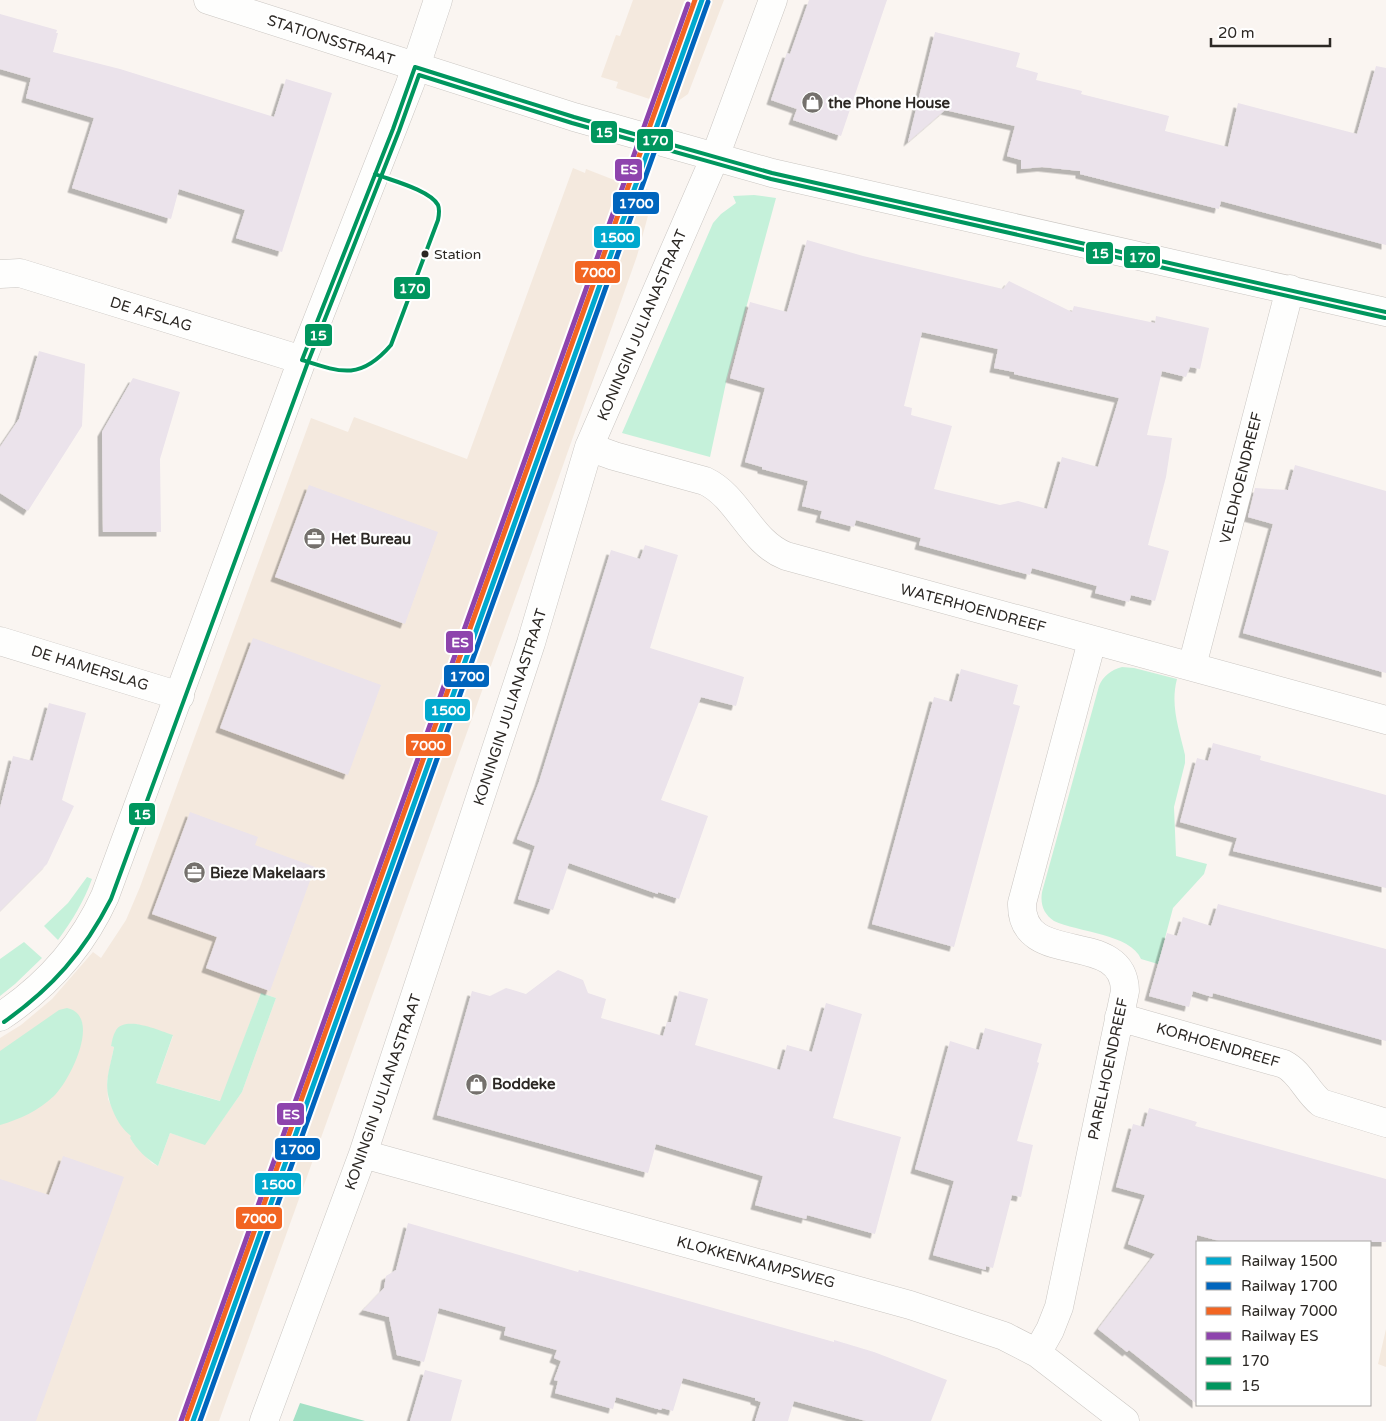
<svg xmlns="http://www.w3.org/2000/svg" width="1386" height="1421" font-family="'Varela Round',sans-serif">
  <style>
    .built { fill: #f4e9de; fill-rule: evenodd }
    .green { fill: #c5f1da }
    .forest { fill: #a3e1c5 }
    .building { fill: #ebe3eb; fill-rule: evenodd; filter: url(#shadow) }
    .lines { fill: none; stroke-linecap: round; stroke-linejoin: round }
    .street-casing { stroke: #cac6c2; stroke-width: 29 }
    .secondary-casing { stroke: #cac6c2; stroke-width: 29 }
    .street { stroke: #fefefd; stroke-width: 28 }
    .secondary { stroke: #fefefd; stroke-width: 28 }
    .bus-1-casing { stroke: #fff; stroke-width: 8 }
    .bus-2-casing { stroke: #fff; stroke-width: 8 }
    .bus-1 { stroke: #00965e; stroke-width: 4 }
    .bus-2 { stroke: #00965e; stroke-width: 4 }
    .rail-1-casing { stroke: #fff; stroke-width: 9 }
    .rail-2-casing { stroke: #fff; stroke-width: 9 }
    .rail-3-casing { stroke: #fff; stroke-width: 9 }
    .rail-4-casing { stroke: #fff; stroke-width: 9 }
    .rail-1 { stroke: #00a9ce; stroke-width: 5 }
    .rail-2 { stroke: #0065bd; stroke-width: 5 }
    .rail-3 { stroke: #f26522; stroke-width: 5 }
    .rail-4 { stroke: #8e44ad; stroke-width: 5 }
    .bus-dot { fill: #2c2824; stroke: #fff; stroke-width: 2 }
    .labels { text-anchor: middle; stroke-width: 4.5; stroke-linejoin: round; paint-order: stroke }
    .bus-label { font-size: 14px; fill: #2c2824; stroke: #fff; text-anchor: start }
    .street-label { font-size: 15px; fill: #2c2824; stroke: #fff }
    .poi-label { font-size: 15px; font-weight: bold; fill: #2c2824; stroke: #fff; text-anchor: start }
    .line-badge { stroke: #fff; stroke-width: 2 }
    .badge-label { font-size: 14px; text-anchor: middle; font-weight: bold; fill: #fff }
  </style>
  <defs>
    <filter id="shadow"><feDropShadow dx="-4.5" dy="4.5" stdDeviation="0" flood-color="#0004"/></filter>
  </defs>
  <rect width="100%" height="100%" fill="#faf5f1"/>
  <!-- built -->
  <path class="built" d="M633,0H724L688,94L671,106L616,88L618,82L601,77L616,35L620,36Z
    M573,168L585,173L586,169L640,190L642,188L649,190V212L637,256L555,488L219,1421H0V1038L21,1025L52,999L93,952L101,958L126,920L140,887L311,418L348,432L354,417L467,459ZM261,993L276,998L242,1092L205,1144L170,1133L158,1166L152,1163L134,1144L130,1138L132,1136L118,1121L108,1099L107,1081L114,1047L111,1046L116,1030L128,1024H136L173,1036L156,1083L221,1101Z
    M1386,1329V1367L1378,1364Z"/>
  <!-- green -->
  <path class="green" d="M754,195L776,198L727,378L710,457L622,433L713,223L721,214L736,203L733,196Z
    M1122,667L1134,668L1177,679C1170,705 1179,729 1185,755V763L1174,807L1176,856L1207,864L1204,874L1173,908L1158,964L1141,959C1131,934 1077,932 1054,921C1044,914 1040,905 1042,892L1099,686C1103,676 1111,670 1122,667Z
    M87,877L92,879C84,901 72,921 58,940L44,926L68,903Z
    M24,942L42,958L15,984L0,996V959Z
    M261,993L276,998L242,1092L205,1145L170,1133L158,1166C147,1159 137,1150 130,1138L131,1136C123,1130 117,1121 113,1111C102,1085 109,1073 114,1047L111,1046C112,1041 113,1035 116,1030C126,1015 160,1031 173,1035L156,1083L220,1101Z
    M67,1008C103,1016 69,1082 54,1096C38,1111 20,1119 0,1125V1051L59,1010Z"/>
  <!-- forest -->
  <path class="forest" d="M300,1403L365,1421H293Z"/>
  <!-- building -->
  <path class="building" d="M809,0H887L841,136L793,120L797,109L771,100L787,53L790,54Z
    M0,14L57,30L56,33H58L53,52L120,69L274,117L286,79L332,93L282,252L236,238L245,210L179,189L171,219L72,188L94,118L26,98L31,78L0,69Z
    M935,32L1020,53L1016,67L1038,73L1036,80L1082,91L1081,94L1169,116L1165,131L1228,147L1238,103L1357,134L1376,66L1386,68V245L1221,201L1219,209L1080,174V171L1042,167L1021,169V160L1007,156L1015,126L945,110L908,142Z
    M807,240L863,256L1003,289L1009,281L1072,312L1074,306L1155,323L1156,316L1209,328L1200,369L1190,367L1186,377L1162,371L1147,435L1172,438L1166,477L1148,545L1169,551L1155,601L1131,595L1129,602L1095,593L1097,586L1032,568L1030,575L919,545L921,538L856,520L854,527L820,518L822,511L802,506L808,481L762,469V467L745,462L765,388L730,378L750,302L787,312ZM922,332L998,349L994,368L1014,372V374L1119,398L1098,467L1062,457L1047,509L1018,501L1000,505L934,489L952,426L911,415L912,408L904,406Z
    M39,351L85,364L82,426L28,511L0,493V447L19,419Z
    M133,378L180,392L160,459L161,532H103L102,432Z
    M1295,465L1386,491V673L1243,633L1273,524L1248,517L1255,488L1288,490Z
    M309,485L438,532L405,624L275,577Z
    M645,545L678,555L650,648L744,677L736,706L701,697L661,800L708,816L679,899L658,892V894L569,863L553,910L518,899L535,846L517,839L539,782L611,550L640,559Z
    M253,638L381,685L348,775L220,728Z
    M961,669L1018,685L1013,704L1020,706L954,947L872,924L934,697L952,702Z
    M49,703L86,713L62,800L74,806L47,864L0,911V808L13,756L33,761Z
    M1213,743L1261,756L1260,760L1386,795V888L1233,851L1237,838L1180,822L1197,758L1208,761Z
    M190,812L258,837L255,845L315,867L270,991L206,968L217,937L152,914Z
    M1218,904L1386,949V1041L1213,993L1212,997L1193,991L1189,1007L1149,996L1167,933L1177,936L1183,917L1211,926Z
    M558,970L583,980L588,993L606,999L601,1018L663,1036L667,1022H671L679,991L708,999L695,1045L780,1070L787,1045L812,1052L826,1003L862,1014L833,1118L901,1137L875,1234L807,1215L806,1219L755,1205L763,1176L656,1144L648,1173L437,1115L472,991L490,996L506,988L526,994Z
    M985,1028L1042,1044L1037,1062L1039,1063L1017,1141L1033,1145L1021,1197L1012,1195L993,1268L986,1266V1270L933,1255L954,1181L915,1169L950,1041L979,1050Z
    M1149,1108L1197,1122L1195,1126L1386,1179V1242H1223L1197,1235V1404L1129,1350L1127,1352L1098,1329L1155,1254L1128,1244L1145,1195L1116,1187L1133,1124L1144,1127Z
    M63,1156L124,1177L36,1421H0V1179L49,1195Z
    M408,1223L578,1272L579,1270L834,1342V1340L874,1352L947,1380L931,1421H866L794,1401L788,1421H755L761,1402L755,1400V1398L683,1378L673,1411L662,1408L661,1410L616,1397L613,1409L555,1393L558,1381L554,1380L561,1361L554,1358L557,1350L504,1335L506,1327L439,1308L424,1362L397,1355L389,1317L363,1310L384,1288L386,1276L396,1270Z
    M425,1370L462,1380L451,1421H410Z"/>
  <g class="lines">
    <defs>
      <path id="street" d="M208,0L574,117L772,173L1386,312
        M0,274L20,273L302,360
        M589,447L614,456L705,481C739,497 750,542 786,556L1386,720
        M0,641L180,696
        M1192,666L1290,289
        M1119,1017L1284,1064C1301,1073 1306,1091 1321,1103L1386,1123
        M363,1154L910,1305L1004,1336L1037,1353L1125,1421
        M1037,1353L1050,1330L1059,1307L1125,991C1124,927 1020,970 1022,903L1092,641
        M264,1421L363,1154L531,643L589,447L715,157L773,0"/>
      <path id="secondary" d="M0,1017C47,986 82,947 105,896L302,360L410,84L438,0"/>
    </defs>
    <!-- street casing -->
    <use href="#street" class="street-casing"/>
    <!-- secondary casing -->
    <use href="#secondary" class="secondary-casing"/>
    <!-- street -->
    <use href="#street" class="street"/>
    <!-- secondary -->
    <use href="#secondary" class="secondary"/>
    <defs>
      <path id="bus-1" d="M415,67L574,117L772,173L1386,312
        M302,360C342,373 361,380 391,345L438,220C439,215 440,210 438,205C430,190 390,180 375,174
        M302,360L393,129L415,67"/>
      <path id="bus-2" d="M4,1022C52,988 84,952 111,899L308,362L399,131L419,75L572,123L771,179L1385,318"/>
    </defs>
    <!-- bus-1 casing -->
    <use href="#bus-1" class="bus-1-casing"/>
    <!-- bus-2 casing -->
    <use href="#bus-2" class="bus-2-casing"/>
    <!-- bus-1 -->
    <use href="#bus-1" class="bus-1"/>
    <!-- bus-2 -->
    <use href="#bus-2" class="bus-2"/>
    <defs>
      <path id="rail-1" d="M193,1421L702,0"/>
      <path id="rail-2" d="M200,1421L708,2"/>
      <path id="rail-3" d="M187,1419L695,0"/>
      <path id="rail-4" d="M181,1421L688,4"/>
    </defs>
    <!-- rail-1 casing -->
    <use href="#rail-1" class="rail-1-casing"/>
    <!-- rail-2 casing -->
    <use href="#rail-2" class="rail-2-casing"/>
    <!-- rail-3 casing -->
    <use href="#rail-3" class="rail-3-casing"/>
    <!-- rail-4 casing -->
    <use href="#rail-4" class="rail-4-casing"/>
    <!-- rail-1 -->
    <use href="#rail-1" class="rail-1"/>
    <!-- rail-2 -->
    <use href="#rail-2" class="rail-2"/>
    <!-- rail-3 -->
    <use href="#rail-3" class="rail-3"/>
    <!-- rail-4 -->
    <use href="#rail-4" class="rail-4"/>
  </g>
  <!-- icons -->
  <defs>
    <symbol id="shop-disc" viewBox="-11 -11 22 22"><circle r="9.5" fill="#74706c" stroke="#fff"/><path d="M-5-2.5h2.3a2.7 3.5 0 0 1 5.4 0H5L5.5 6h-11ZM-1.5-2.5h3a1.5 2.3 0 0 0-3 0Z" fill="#fff"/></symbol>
    <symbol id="office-disc" viewBox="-11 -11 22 22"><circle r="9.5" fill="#74706c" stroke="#fff"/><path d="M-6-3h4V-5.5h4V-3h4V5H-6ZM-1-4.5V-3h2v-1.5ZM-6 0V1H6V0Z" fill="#fff"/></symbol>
  </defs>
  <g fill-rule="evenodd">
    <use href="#shop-disc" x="800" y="90" width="25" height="25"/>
    <use href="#office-disc" x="302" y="526" width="25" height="25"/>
    <use href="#office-disc" x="182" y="860" width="25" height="25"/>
    <use href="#shop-disc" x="464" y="1072" width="25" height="25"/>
  </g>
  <!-- markers -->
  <circle class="bus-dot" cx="425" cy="254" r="4.5"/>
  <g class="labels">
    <!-- bus labels -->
    <g class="bus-label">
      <text x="434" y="259">Station</text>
    </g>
    <!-- street labels -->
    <g class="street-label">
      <text transform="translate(331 40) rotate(18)" y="5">STATIONSSTRAAT</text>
      <text transform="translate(151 314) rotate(17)" y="5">DE AFSLAG</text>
      <text transform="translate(642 325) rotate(-67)" y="5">KONINGIN JULIANASTRAAT</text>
      <text transform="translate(1241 478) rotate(-76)" y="5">VELDHOENDREEF</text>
      <text transform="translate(973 608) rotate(15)" y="5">WATERHOENDREEF</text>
      <text transform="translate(90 668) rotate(17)" y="5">DE HAMERSLAG</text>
      <text transform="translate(510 707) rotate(-72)" y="5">KONINGIN JULIANASTRAAT</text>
      <text transform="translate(1218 1045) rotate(16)" y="5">KORHOENDREEF</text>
      <text transform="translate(1108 1069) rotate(-78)" y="5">PARELHOENDREEF</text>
      <text transform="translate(383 1092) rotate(-71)" y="5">KONINGIN JULIANASTRAAT</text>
      <text transform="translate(756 1262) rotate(15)" y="5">KLOKKENKAMPSWEG</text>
    </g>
    <!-- poi labels -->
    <g class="poi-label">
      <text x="828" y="108">the Phone House</text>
      <text x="331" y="544">Het Bureau</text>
      <text x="210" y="878">Bieze Makelaars</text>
      <text x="492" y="1089">Boddeke</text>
    </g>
  </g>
  <g class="line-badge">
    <rect x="590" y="120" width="28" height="24" rx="5" fill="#00965e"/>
    <rect x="636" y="128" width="38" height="24" rx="5" fill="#00965e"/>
    <rect x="614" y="158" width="29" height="24" rx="5" fill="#8e44ad"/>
    <rect x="612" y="191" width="48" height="24" rx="5" fill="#0065bd"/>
    <rect x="593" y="225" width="48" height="24" rx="5" fill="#00a9ce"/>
    <rect x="1085" y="241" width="29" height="24" rx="5" fill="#00965e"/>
    <rect x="1123" y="245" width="38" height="24" rx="5" fill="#00965e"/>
    <rect x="574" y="260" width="47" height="24" rx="5" fill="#f26522"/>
    <rect x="393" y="276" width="38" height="24" rx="5" fill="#00965e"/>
    <rect x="304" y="323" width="29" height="24" rx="5" fill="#00965e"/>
    <rect x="445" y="630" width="29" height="24" rx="5" fill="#8e44ad"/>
    <rect x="443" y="664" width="47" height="24" rx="5" fill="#0065bd"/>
    <rect x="424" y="698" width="47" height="24" rx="5" fill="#00a9ce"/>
    <rect x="405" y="733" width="47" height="24" rx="5" fill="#f26522"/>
    <rect x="128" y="802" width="28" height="24" rx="5" fill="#00965e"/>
    <rect x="276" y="1102" width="29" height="24" rx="5" fill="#8e44ad"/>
    <rect x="274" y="1137" width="47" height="24" rx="5" fill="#0065bd"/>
    <rect x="254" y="1172" width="48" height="24" rx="5" fill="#00a9ce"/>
    <rect x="235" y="1206" width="48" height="24" rx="5" fill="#f26522"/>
  </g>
  <g class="badge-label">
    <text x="604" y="137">15</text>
    <text x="655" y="145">170</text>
    <text x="629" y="174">ES</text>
    <text x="636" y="208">1700</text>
    <text x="617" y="242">1500</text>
    <text x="1100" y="258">15</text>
    <text x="1142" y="262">170</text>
    <text x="598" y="277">7000</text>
    <text x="412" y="293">170</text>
    <text x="318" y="340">15</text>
    <text x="460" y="647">ES</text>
    <text x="467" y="681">1700</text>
    <text x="448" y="715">1500</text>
    <text x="428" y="750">7000</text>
    <text x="142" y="819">15</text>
    <text x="291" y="1119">ES</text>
    <text x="297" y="1154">1700</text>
    <text x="278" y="1189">1500</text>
    <text x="259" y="1223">7000</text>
  </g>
  <!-- legend -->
  <rect x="1196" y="1241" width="175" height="165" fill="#ffffff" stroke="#aba9a7"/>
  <rect x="1206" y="1257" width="25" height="8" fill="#00a9ce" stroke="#aba9a7"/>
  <text x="1241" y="1266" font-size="15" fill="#2c2824">Railway 1500</text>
  <rect x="1206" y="1282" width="25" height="8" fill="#0065bd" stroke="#aba9a7"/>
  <text x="1241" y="1291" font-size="15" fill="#2c2824">Railway 1700</text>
  <rect x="1206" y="1307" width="25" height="8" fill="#f26522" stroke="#aba9a7"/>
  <text x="1241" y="1316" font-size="15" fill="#2c2824">Railway 7000</text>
  <rect x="1206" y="1332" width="25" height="8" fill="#8e44ad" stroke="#aba9a7"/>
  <text x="1241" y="1341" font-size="15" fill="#2c2824">Railway ES</text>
  <rect x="1206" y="1357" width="25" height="8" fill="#00965e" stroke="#aba9a7"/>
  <text x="1241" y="1366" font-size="15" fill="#2c2824">170</text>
  <rect x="1206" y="1382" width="25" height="8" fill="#00965e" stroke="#aba9a7"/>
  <text x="1241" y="1391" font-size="15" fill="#2c2824">15</text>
  <!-- scale -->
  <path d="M1211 38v8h119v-8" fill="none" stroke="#2c2824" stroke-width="2.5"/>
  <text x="1218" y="38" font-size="15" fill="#2c2824" stroke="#ffffff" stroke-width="4" paint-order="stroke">20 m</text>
</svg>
